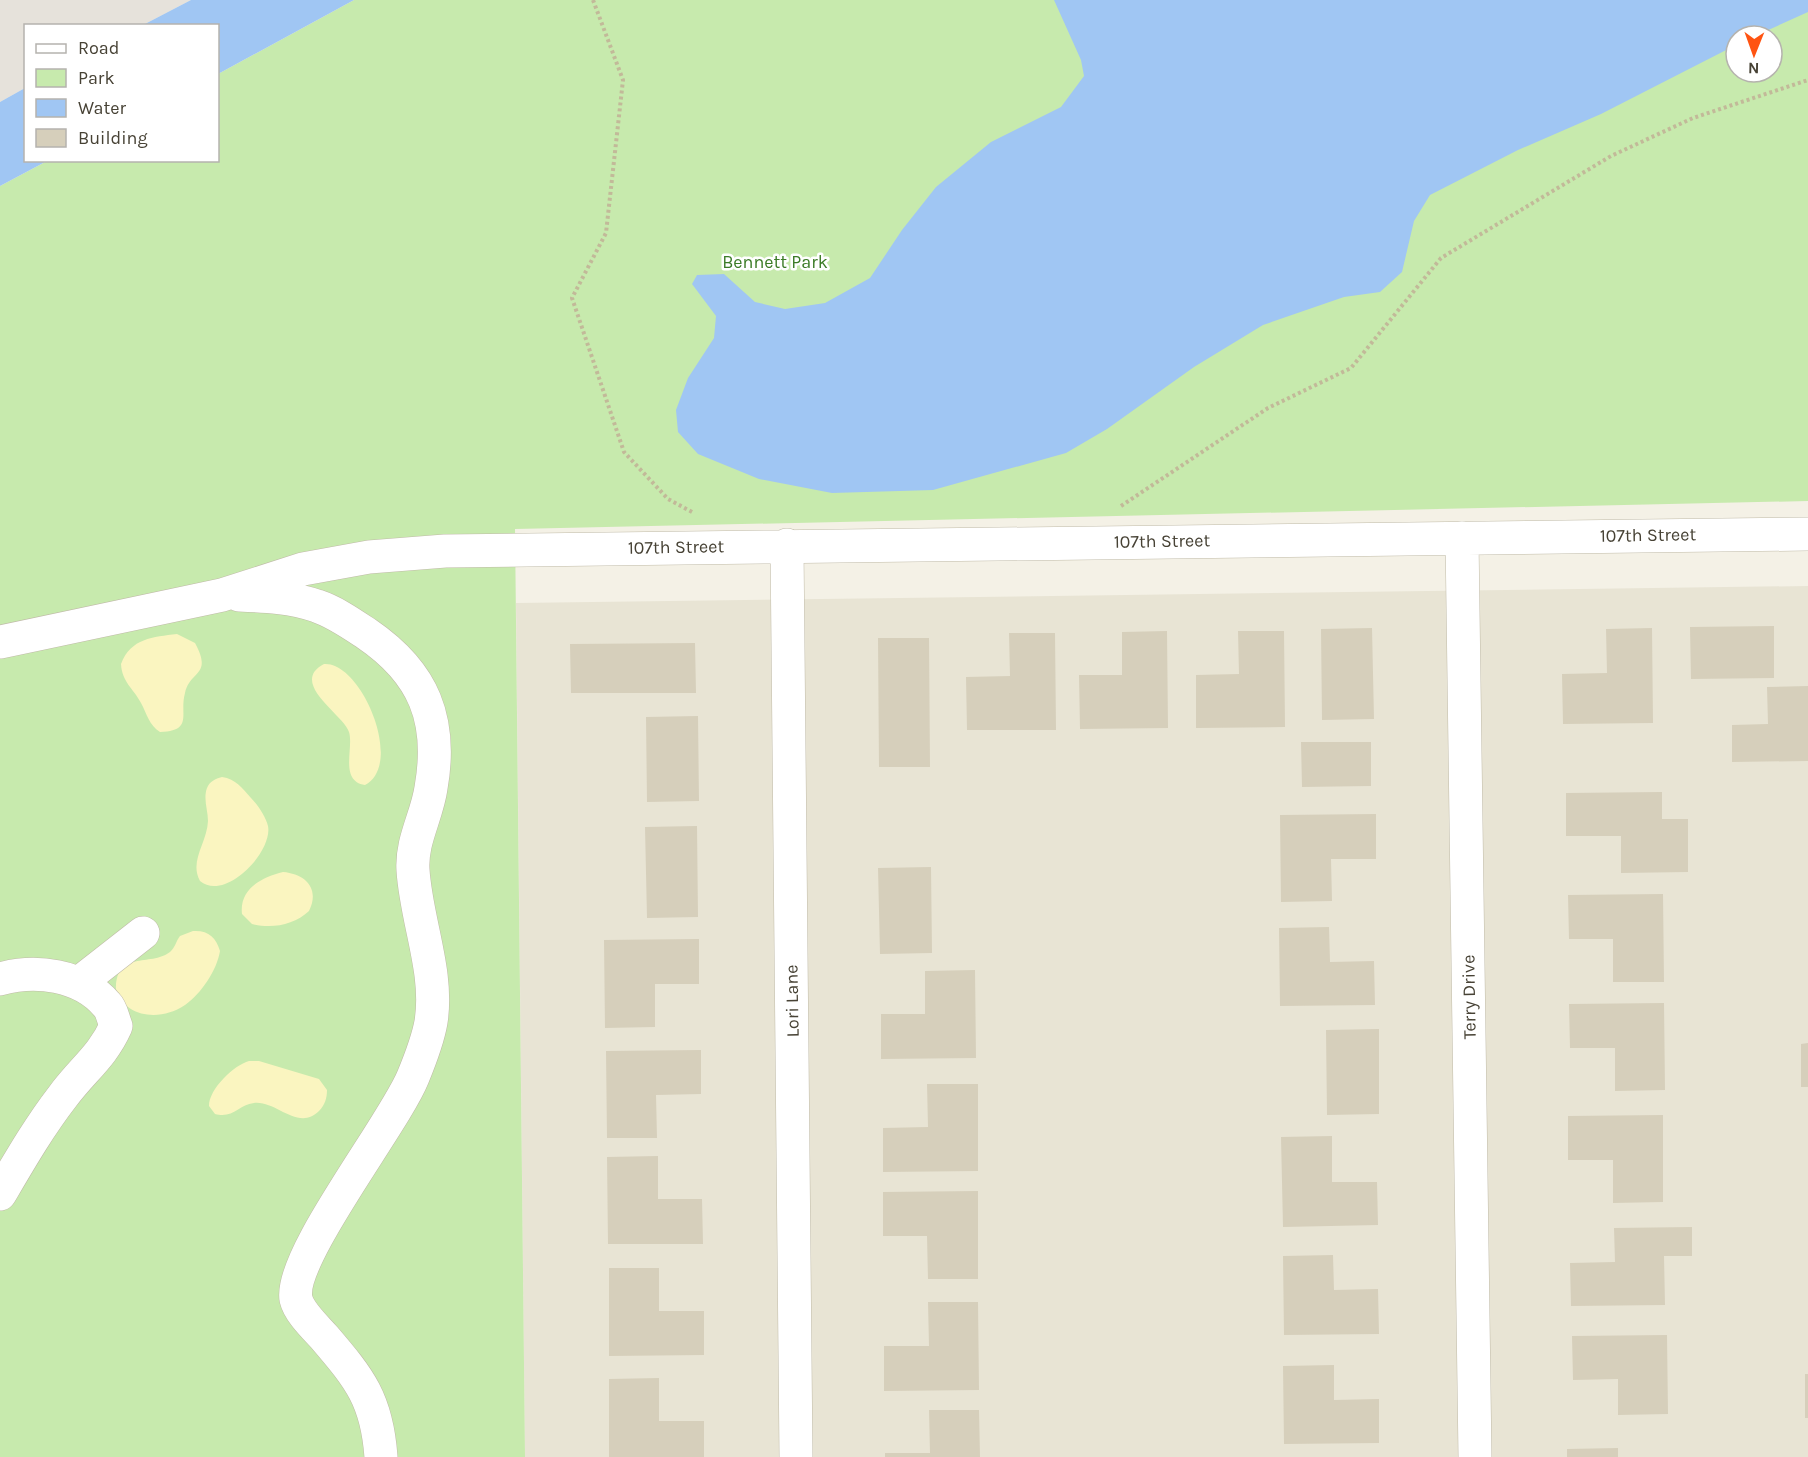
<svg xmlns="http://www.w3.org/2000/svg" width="1808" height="1457" font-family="Karla,sans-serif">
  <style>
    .residential { fill: #e8e4d4 }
    .industrial { fill: #e6e2db }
    .green { fill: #c7eaad; fill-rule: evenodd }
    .sand { fill: #faf5c0 }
    .water { fill: #a0c6f3 }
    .building { fill: #d6cfbb }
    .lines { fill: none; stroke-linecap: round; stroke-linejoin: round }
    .minor-casing { stroke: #c0bba8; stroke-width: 34 }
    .path { stroke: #c2b999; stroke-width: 4; stroke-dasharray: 3 3; stroke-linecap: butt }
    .minor { stroke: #fff; stroke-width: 33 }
    .labels { text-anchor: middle; stroke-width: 5; stroke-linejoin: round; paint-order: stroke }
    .park-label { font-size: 18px; fill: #3b7b26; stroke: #fff }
    .street-label { font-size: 18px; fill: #474235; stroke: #fff }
  </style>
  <rect width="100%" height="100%" fill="#f4f1e6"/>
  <!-- residential -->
  <path class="residential" d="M1808,586V1457H525L516,603Z"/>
  <!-- industrial -->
  <path class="industrial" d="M0,0H191L143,25L26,26L25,88L0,102Z"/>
  <!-- green -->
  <path class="green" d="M354,0H1808V501L515,529L525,1457H0V186L47,161L218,160V74ZM1736,36H1772V72H1736Z"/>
  <!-- sand -->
  <path class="sand" d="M177,634L195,643C213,676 190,670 185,693C179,714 194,731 160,732C149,725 147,714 141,703C133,688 122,682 121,664C131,638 153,637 177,634Z
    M324,664C361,661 405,764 365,785C339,781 354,748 349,732C344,715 288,683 324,664Z
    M222,777C236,779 242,788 251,798C258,805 266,817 268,826C273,852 225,902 200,881C189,861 207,843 208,821C208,810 203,799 207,788C210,781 215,779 222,777Z
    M283,872C306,874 320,889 309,911C294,925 272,929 252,924L242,914C239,889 262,877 283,872Z
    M193,931C208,930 216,937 220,951C217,970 201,994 185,1005C162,1021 125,1019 116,989C116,950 150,967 170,952C175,948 176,941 180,936Z
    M249,1061H259L319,1079L327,1090C327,1098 325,1105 319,1111C298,1132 276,1100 254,1103C238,1105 233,1119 215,1114L209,1106C209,1089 234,1065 249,1061Z"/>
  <!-- water -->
  <path class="water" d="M191,0H354L218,74V26L143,25Z
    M1054,0H1808V12L1755,36H1736V45L1601,114L1518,150L1430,195L1414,221L1402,272L1380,292L1344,297L1263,325L1194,367L1107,429L1066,453L933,490L832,493L759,479L698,454L678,432L676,410L688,378L714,338L716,316L692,284L697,275L724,274L755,302L785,309L825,303L870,278L902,230L936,187L991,142L1061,107L1084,76L1081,60Z
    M25,88L26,160L47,161L0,186V102Z"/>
  <!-- building -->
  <path class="building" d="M1774,626V678L1691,679L1690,627Z
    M1372,628L1374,719L1322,720L1321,629Z
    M1652,628L1653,723L1563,724L1562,674L1607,673L1606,629Z
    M1167,631L1168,728L1080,729L1079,675H1122V632Z
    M1238,631H1284L1285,727L1196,728V675L1239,674Z
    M1009,633H1055L1056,730H967L966,677L1010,676Z
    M878,638H929L930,767H879Z
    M695,643L696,693H571L570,644Z
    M1808,686V761L1732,762V725L1768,724L1767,687Z
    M698,716L699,801L647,802L646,717Z
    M1301,742H1371V786L1302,787Z
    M1662,792V819H1688V872L1621,873V836H1566V793Z
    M1376,814V859H1331L1332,901L1281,902L1280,815Z
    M697,826L698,917L647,918L645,827Z
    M931,867L932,953L880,954L878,868Z
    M1663,894L1664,982H1613V939H1569L1568,895Z
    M1329,927L1330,962L1374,961L1375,1005L1280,1006L1279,928Z
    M699,939V984H655V1027L605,1028L604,940Z
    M975,970L976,1058L881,1059V1014H925V971Z
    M1664,1003L1665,1090L1615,1091V1048H1570L1569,1004Z
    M1379,1029V1114L1327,1115L1326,1030Z
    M1808,1043V1087H1801V1044Z
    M701,1050V1094L656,1095L657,1138H607L606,1051Z
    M927,1084H978V1171L883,1172V1128L928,1127Z
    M1663,1115V1202L1613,1203V1160H1568V1116Z
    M1332,1136V1182H1377L1378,1225L1283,1227L1281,1137Z
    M658,1156V1199H702L703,1244H608L607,1157Z
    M978,1191V1279H928L927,1236H883V1192Z
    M1692,1227V1256H1664L1665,1305L1571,1306L1570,1263L1615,1262L1614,1228Z
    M1333,1255L1334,1290L1378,1289L1379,1334L1284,1335L1283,1256Z
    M609,1268H659V1311H704V1355L609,1356Z
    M928,1302H978L979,1390L884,1391V1346H929Z
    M1667,1335L1668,1414L1618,1415V1379L1573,1380L1572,1336Z
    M1334,1365V1400L1379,1399V1443L1284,1444L1283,1366Z
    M1805,1374H1808V1418H1805Z
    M659,1378V1421H704V1457H609V1379Z
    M929,1410H979L980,1457H885V1453H930Z
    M1618,1448V1457H1567V1449Z"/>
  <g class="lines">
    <defs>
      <path id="minor" d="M1462,538L1475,1457
        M787,545L796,1457
        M239,595C265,596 292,597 317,606C335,612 352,624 367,634C424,673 443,720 431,788C427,816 411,841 413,870C416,920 439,972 431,1022C428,1039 420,1060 413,1077C394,1124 288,1258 296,1299C299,1312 315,1327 324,1337C360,1379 377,1400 381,1457
        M0,642L222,595L303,569L369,557L445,551L1808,534
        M0,979C35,969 81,974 107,1005C112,1010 113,1019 116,1026C102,1057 83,1069 63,1096C39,1127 20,1160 0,1194
        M79,983L143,933"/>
    </defs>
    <!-- minor casing -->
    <use href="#minor" class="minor-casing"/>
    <!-- path -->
    <path class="path" d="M593,0L623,80L606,233L572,298L624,452L668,499L692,512
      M1121,506L1268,408L1351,368L1441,258L1611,156L1693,118L1808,80"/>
    <!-- minor -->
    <use href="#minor" class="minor"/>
  </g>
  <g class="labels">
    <!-- park labels -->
    <g class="park-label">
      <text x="775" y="268">Bennett Park</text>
    </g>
    <!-- street labels -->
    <g class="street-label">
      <text transform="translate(1648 535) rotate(-1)" y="6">107th Street</text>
      <text transform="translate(1162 541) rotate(-1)" y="6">107th Street</text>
      <text transform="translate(676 547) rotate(-1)" y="6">107th Street</text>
      <text transform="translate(1469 997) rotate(-91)" y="6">Terry Drive</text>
      <text transform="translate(792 1001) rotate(-91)" y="6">Lori Lane</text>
    </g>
  </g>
  <!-- legend -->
  <rect x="24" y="24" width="195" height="138" fill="#ffffff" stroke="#b5b3ae" stroke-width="1.5"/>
  <rect x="36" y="44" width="30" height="9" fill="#ffffff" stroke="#b5b3ae" stroke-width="1.5"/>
  <text x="78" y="54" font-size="18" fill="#474235">Road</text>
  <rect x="36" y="69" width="30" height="18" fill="#c7eaad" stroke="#b5b3ae" stroke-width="1.5"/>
  <text x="78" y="84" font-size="18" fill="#474235">Park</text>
  <rect x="36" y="99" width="30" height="18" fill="#a0c6f3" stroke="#b5b3ae" stroke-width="1.5"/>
  <text x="78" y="114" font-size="18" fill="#474235">Water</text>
  <rect x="36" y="129" width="30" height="18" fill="#d6cfbb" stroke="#b5b3ae" stroke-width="1.5"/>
  <text x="78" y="144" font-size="18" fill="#474235">Building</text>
  <!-- north arrow -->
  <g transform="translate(1754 54) rotate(181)"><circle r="28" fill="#ffffff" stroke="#b5b3ae" stroke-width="1.5"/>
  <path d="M0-4.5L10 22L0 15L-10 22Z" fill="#ff5412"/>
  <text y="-9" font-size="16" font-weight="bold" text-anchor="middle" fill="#474235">N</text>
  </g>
</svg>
